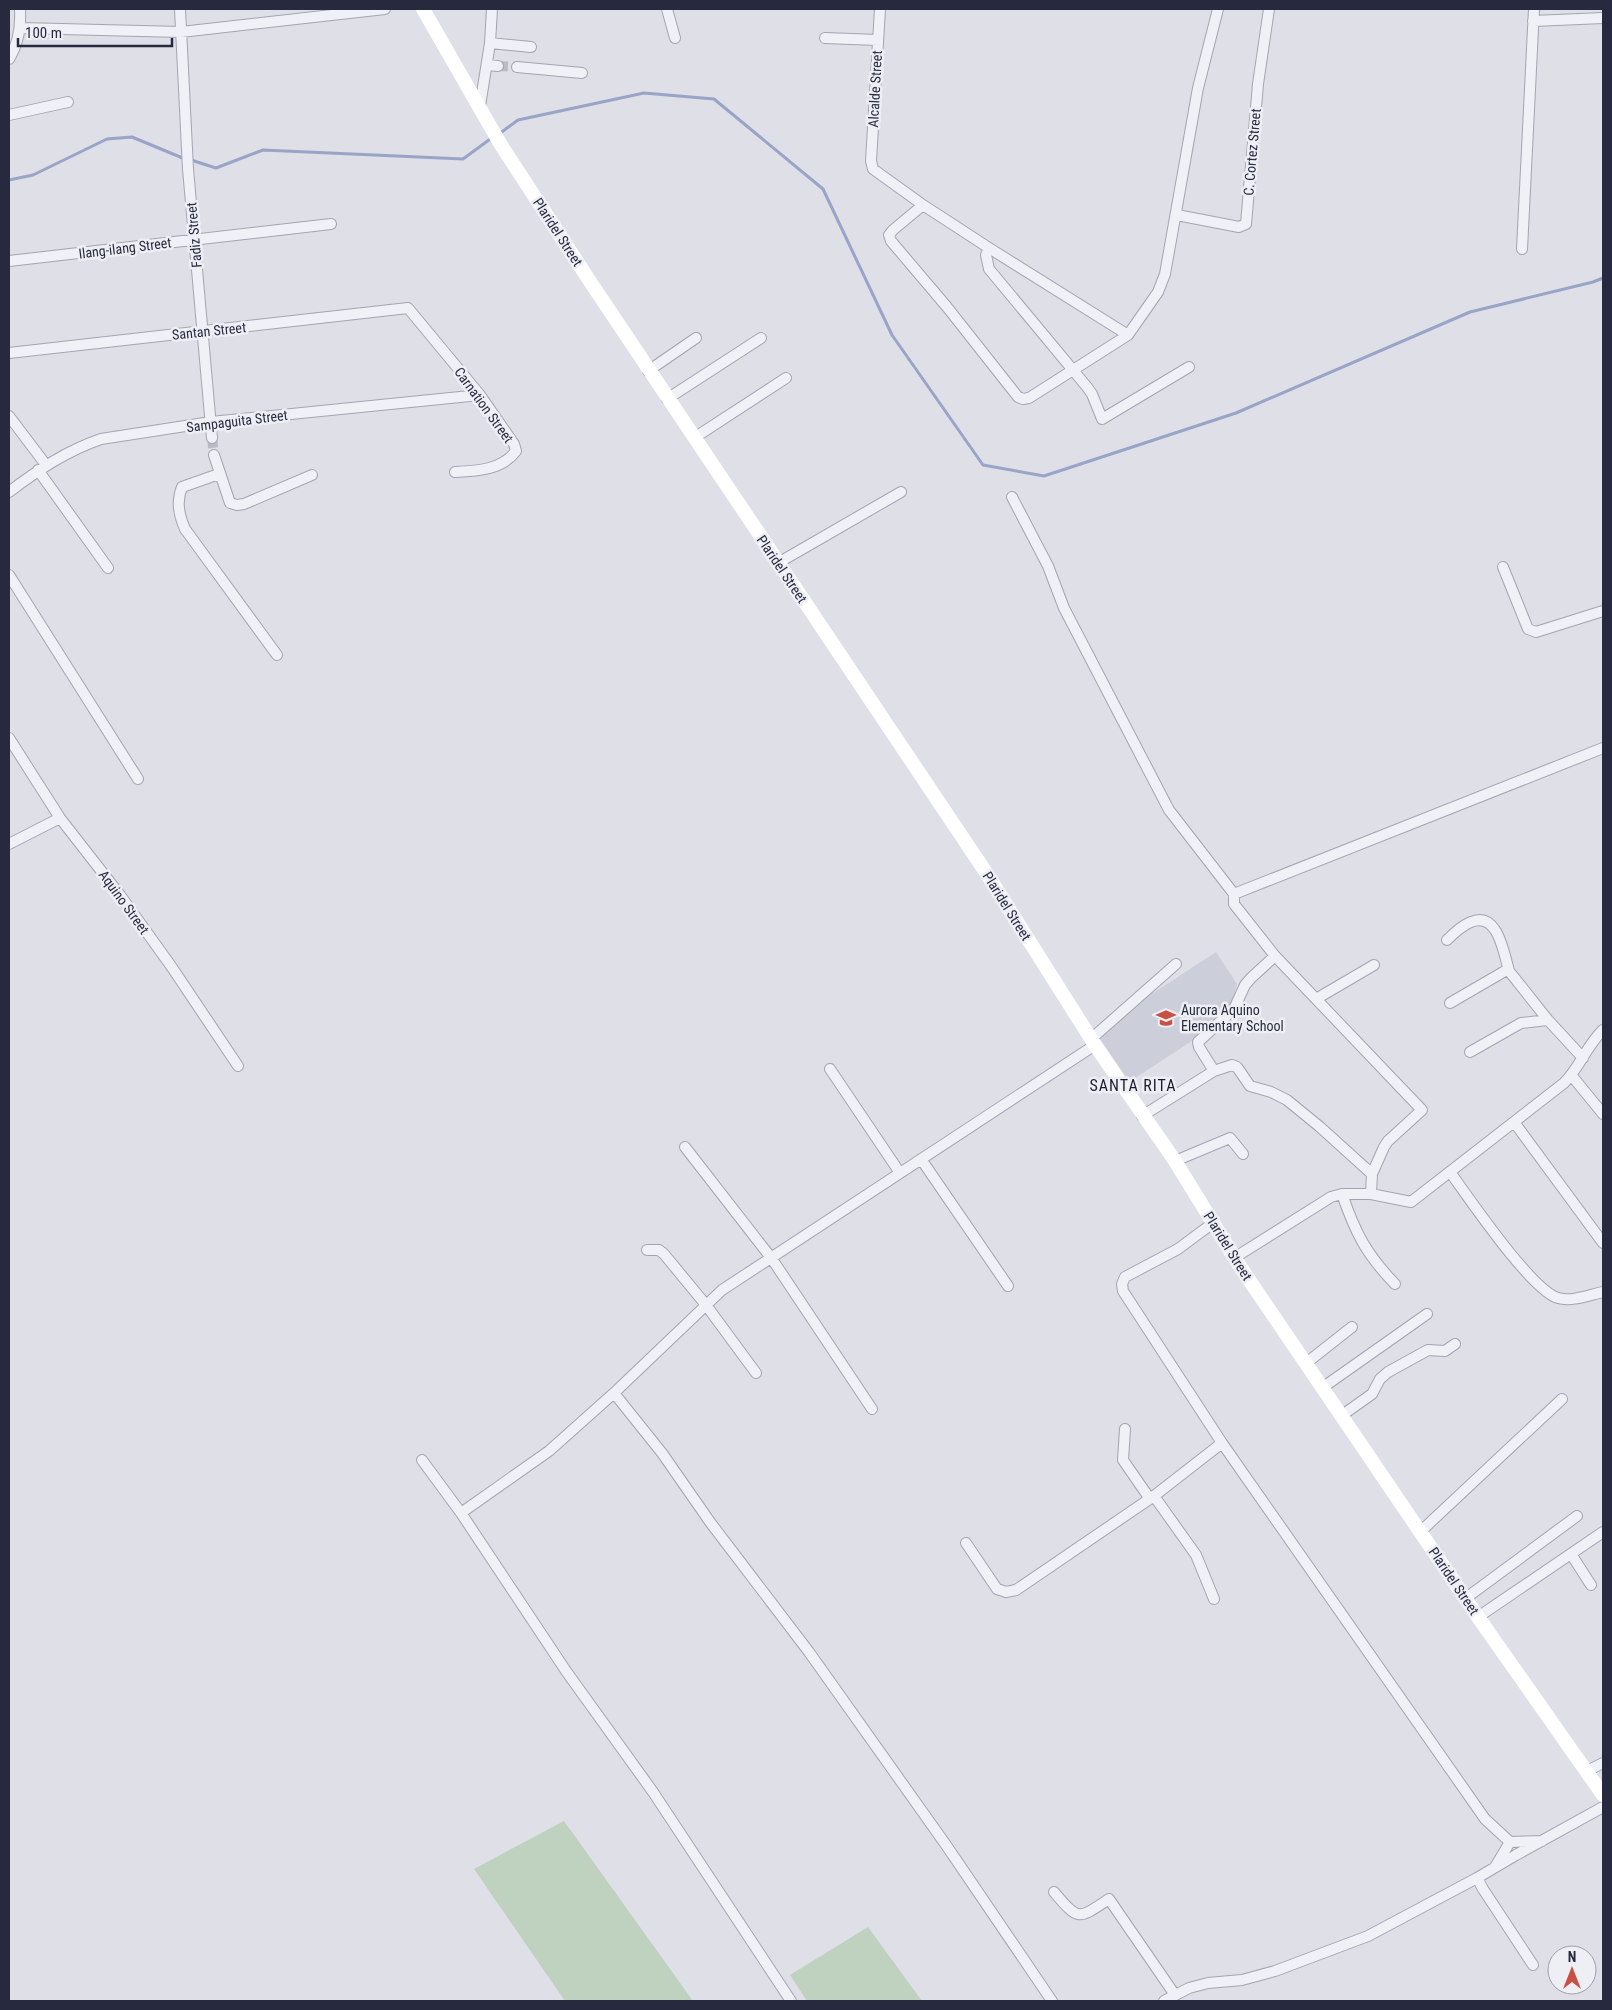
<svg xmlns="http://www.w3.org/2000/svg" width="1612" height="2010" font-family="'Roboto Condensed',sans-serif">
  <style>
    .built { fill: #ccced9 }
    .green { fill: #bfd1bf }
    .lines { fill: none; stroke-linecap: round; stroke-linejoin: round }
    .stream { stroke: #99a4c7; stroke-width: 3 }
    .street-tunnel { stroke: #b9bbc5; stroke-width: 10; stroke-dasharray: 10 5; stroke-linecap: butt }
    .street-casing { stroke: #a3a5b1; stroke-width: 12 }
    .street { stroke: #f0f1f6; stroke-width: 10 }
    .secondary { stroke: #fff; stroke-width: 14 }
    .labels { text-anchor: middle; stroke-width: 5; stroke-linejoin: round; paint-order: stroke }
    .street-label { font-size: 14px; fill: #272a3e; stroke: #edeff5 }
    .poi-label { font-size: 14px; fill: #272a3e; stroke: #edeff5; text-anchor: start }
    .quarter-label { font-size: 16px; letter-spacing: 1px; fill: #1a1c2e; stroke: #edeff5 }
  </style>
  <rect width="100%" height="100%" fill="#dedfe7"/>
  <!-- built -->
  <path class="built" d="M1216,952L1237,984L1231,1005L1201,1035L1129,1082L1095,1031Z"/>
  <!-- green -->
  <path class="green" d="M564,1821L693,2001H565L474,1869Z
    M868,1927L922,2001H807L790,1975Z"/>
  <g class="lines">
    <!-- stream -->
    <path class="stream" d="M499,134L518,120L644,93L714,99L823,189L892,335L983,465L1044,476L1236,413L1470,312L1593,282L1603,278
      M191,160L216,168L263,150L463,159L493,137
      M9,180L33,175L107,139L132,137L185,159"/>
    <!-- street-tunnel -->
    <path class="street-tunnel" d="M498,66L517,67
      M212,438L214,455"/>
    <defs>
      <path id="street" d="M180,9L188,169L212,438
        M667,9L675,38
        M880,9L871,161L873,169L923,205L989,248L1128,335L1158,292L1165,274L1198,88L1218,9
        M1533,21L1603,18
        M21,28L181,32L385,9
        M825,38L878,40
        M490,43L531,47
        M9,59C19,43 21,27 20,9
        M487,65L498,66
        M517,67L582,73
        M480,106L490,43L492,9
        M9,115L68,102
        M923,205L893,230L889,235L891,241L947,307L1018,397L1023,399L1029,398L1128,335
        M1177,215L1239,227L1246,224L1258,84L1269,9
        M989,248L986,255L989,269L1087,387L1092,394L1102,419L1189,367
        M1522,249L1534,9
        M9,261L331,224
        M9,353L408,308L480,395L514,444L516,451C502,470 477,471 455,472
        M648,371L696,338
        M667,399L761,338
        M9,416L46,465
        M694,438L786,378
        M214,455L230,503L237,505L244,504L312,475
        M38,470L108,568
        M219,474L182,487C176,502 179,515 185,529L277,655
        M9,492C38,470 66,451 101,439L211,422L480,395
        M1012,497L1048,566L1064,608L1169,810L1234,894
        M778,563L901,492
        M1503,567L1528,629L1536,632L1603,611
        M9,575L138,779
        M9,738L60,818L120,895L171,966L238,1066
        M9,844L60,818
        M1447,940C1459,928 1481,908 1495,930C1502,940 1506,960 1509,971
        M1316,999L1374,965
        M1450,1003L1505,971H1509L1548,1020L1583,1058
        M1091,1039L1176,964
        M1470,1052L1521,1023L1548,1020
        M830,1069L900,1173
        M1214,1071L1232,1065L1237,1067L1250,1086L1271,1092L1287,1100L1320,1127L1372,1174L1384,1147L1388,1141L1422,1110L1275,956L1234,904V894L1603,748
        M1572,1076L1603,1114
        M1142,1116L1214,1071L1199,1047L1198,1042L1234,1009L1245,985L1251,978L1275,956
        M1514,1122L1603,1243
        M685,1147L772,1259L872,1409
        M921,1159L1008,1286
        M1175,1161L1230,1138L1243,1154
        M1450,1172C1469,1198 1531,1290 1558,1298C1572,1302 1589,1295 1603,1292
        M1342,1194C1355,1232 1366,1254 1395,1284
        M1371,1194L1372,1174
        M1213,1223L1178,1249L1125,1277L1122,1284L1123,1291L1222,1443L1485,1819L1510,1842L1542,1841
        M647,1250H659L664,1254L706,1305L756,1373
        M1234,1258L1331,1197L1342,1194H1371L1411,1202L1564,1083C1580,1067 1587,1045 1603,1030
        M1305,1364L1352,1327
        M1322,1388L1427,1314
        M614,1393L662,1453L710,1522L809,1652L946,1845L1052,2001
        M1341,1416L1372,1394L1380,1379L1388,1372L1428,1350L1445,1351L1455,1344
        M1125,1429L1123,1460L1150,1499
        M422,1460L461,1513
        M1420,1532L1562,1399
        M966,1543L997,1589L1006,1592L1016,1590L1154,1496
        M1571,1554L1591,1585
        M1466,1598L1577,1516
        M1214,1599L1196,1555L1154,1496L1222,1443
        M1478,1617L1603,1532
        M1587,1771L1603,1763
        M1495,1867L1510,1842
        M1477,1878L1483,1889L1533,1965
        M1054,1892C1079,1921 1077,1920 1109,1899L1175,1995
        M791,2001L653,1792L566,1671L461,1513L549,1451L614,1393L722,1290L1095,1045
        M1164,2001L1189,1988L1208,1983L1242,1980L1275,1971L1368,1936L1477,1878L1516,1855L1603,1807"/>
    </defs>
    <!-- street casing -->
    <use href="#street" class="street-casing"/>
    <!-- street -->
    <use href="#street" class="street"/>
    <!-- secondary -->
    <path class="secondary" d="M423,9L501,145L591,283L985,871L1095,1045L1175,1161L1239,1265L1478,1617L1603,1795"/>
  </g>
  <!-- icons -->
  <defs>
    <symbol id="school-bare" viewBox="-9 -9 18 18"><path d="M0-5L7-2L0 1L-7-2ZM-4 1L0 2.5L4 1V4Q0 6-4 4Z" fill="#cb5044" stroke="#edeff5" stroke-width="2.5" paint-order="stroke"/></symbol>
  </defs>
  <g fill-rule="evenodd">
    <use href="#school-bare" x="1152" y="1004" width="28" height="28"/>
  </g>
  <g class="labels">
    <!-- street labels -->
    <g class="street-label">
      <text transform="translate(875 89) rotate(-87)" y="5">Alcalde Street</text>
      <text transform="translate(1252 152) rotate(-85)" y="5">C. Cortez Street</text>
      <text transform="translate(558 232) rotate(57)" y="5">Plaridel Street</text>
      <text transform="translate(194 235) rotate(-95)" y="5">Fadiz Street</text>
      <text transform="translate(125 248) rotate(-7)" y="5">Ilang-ilang Street</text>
      <text transform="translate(209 331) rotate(-6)" y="5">Santan Street</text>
      <text transform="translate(484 405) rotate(54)" y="5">Carnation Street</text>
      <text transform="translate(237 421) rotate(-7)" y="5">Sampaguita Street</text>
      <text transform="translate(782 569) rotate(56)" y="5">Plaridel Street</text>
      <text transform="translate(124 902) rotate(54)" y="5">Aquino Street</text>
      <text transform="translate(1007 906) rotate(58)" y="5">Plaridel Street</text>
      <text transform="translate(1228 1246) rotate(58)" y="5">Plaridel Street</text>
      <text transform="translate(1454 1581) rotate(56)" y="5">Plaridel Street</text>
    </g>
    <!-- poi labels -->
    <g class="poi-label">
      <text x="1181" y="1015">Aurora Aquino<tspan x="1181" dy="16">Elementary School</tspan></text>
    </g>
    <!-- quarter labels -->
    <g class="quarter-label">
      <text x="1133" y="1091">SANTA RITA</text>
    </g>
  </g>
  <!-- border -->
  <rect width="1612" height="2010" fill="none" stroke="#272a3e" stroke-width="20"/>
  <!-- north arrow -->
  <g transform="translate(1572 1970)"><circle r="24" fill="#edeff5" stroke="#9ea0ac"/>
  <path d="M0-4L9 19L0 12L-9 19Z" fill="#cb5044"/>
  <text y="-8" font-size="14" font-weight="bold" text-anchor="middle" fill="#272a3e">N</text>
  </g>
  <!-- scale -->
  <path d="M18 38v8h154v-8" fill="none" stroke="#272a3e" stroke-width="2.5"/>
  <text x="25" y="38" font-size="15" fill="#272a3e" stroke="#edeff5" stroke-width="4" paint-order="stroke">100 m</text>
</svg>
